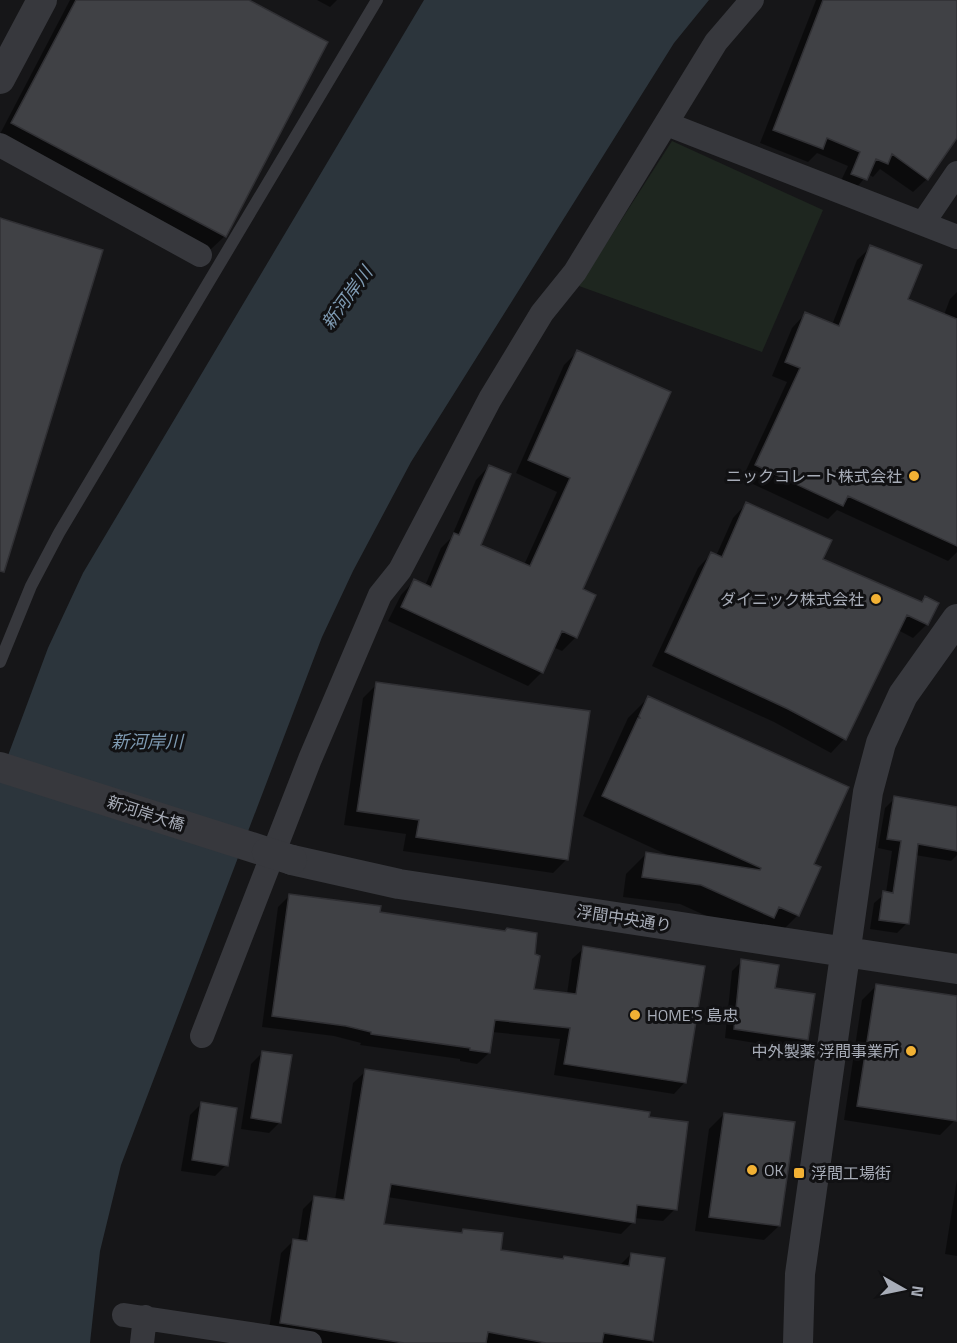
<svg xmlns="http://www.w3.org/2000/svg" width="957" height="1343" font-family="'Titillium Web','Noto Sans JP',sans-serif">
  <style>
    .green { fill: #1e261f }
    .water { fill: #2c353c }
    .shadow { fill: #0007 }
    .building { fill: #404145; stroke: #303034; stroke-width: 1.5 }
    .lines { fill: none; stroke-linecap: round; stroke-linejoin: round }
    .service { stroke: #37383d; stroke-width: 12 }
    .minor { stroke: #37383d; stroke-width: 24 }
    .tertiary { stroke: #37383d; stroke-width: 30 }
    .tertiary-bridge { stroke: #37383d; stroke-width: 30 }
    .poi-dot { fill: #f2b134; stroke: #111113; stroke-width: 2 }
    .labels { text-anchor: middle; stroke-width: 6; stroke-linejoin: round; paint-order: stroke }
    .poi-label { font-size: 16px; fill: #a8adb8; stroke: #111113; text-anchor: end }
    .street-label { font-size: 16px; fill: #a8adb8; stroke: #111113 }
    .water-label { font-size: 18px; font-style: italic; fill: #7f9bb3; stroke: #111113 }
  </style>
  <rect width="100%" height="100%" fill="#161618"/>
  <!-- green -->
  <path class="green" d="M672,141L823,210L762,352L579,286Z"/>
  <!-- water -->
  <path class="water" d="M424,0H709L674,43L411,462L353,571L322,637L121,1165L100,1251L90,1343H0V777L48,648L83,573Z"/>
  <!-- shadow -->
  <path class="shadow" d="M70,0H246L225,236L210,250L0,134Z
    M317,0H337L330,7Z
    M816,0H957V136L927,179L913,192L880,169L873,177L868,174L852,193L838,187L848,166L817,153L808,162L760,143Z
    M871,247L906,300L944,315L950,299L957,292V552L948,561L837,510L828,519L742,479L787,382L772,376L792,328L805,314L832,325L857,260Z
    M577,352L581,590L576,637L562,651L553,647L542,672L528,686L388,621L401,595L414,581L425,586L441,548L451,538L476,480L489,466L479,546L524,565L557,492L516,473L564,365Z
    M746,504L821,560L920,603L925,597L927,624L913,638L898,630L844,739L831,753L774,722L652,666L698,568L711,554L716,556L733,518Z
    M377,684L567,859L553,873L403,851L406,834L344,825L363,698Z
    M648,698L812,865L798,915L778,935L753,937L680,904L623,897L626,874L647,853L672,857L583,816L628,718Z
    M895,798L957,808V855L951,861L915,855L907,923L897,933L870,929L874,903L886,893L892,851L878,848L885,808Z
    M289,896L378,914L533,991L567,994L572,959L584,948L685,1082L674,1094L554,1075L560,1039L492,1032L489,1053L477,1064L460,1061V1059L360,1045L361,1043L334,1036L262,1027L278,907Z
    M742,961L774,990L807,1039L796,1050L725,1038L732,971Z
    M876,986L957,998V1106L955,1120L940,1135L844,1120L862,1000Z
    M262,1053L280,1122L269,1133L241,1129L251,1064Z
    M366,1071L647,1119L675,1209L663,1221L634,1218L633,1222L621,1234L387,1197L383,1225L459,1235L464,1230L499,1251L561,1261L564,1258L619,1266L631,1254L663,1259L652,1343H322L268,1335L281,1253L293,1241H298L303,1209L315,1197L335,1200L353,1083Z
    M201,1104L226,1165L215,1176L181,1171L190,1115Z
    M724,1114L779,1226L764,1240L695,1231L709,1129Z
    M957,1179V1256L945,1254Z"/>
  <!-- building -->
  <path class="building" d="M76,0H249L328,42L226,237L11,123Z
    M823,0H957V138L928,180L892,154L888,164L876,159L867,180L851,174L860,152L827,138L823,149L773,130Z
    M0,218L103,250L4,572L0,571Z
    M870,245L922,265L908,299L957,319V546L848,496L843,506L755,465L800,368L785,362L805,312L839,326Z
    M577,350L671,392L583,589L596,595L577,638L562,631L543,673L401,607L414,579L431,587L454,533L459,535L489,465L511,474L481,545L530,566L570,478L528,460Z
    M746,502L832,540L823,559L922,602L925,596L939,603L928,625L907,615L846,740L788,709L665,652L711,552L722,557Z
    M376,682L590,711L568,860L416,837L419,820L357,811Z
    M648,696L849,787L814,864L821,867L799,916L779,907L774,918L701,885L642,877L646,852L760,870L761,868L602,796L638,718H640L639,716Z
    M894,796L957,807V851L918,844L909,924L879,920L883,891L893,893L901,841L887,839Z
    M289,894L381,906L380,912L505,931L507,928L537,933L535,954L540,956L534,989L576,994L583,946L705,966L686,1083L564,1064L570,1028L495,1020L490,1053L470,1050V1048L371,1034V1032L346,1026L272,1016Z
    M741,959L779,965L775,988L815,994L808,1040L734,1029Z
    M876,984L957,996V1121L857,1106Z
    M262,1051L292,1055L281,1123L251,1118Z
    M365,1069L650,1112L649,1117L688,1122L677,1210L637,1205L635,1223L391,1184L384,1224L462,1233L463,1229L503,1233L501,1250L563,1259L564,1256L629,1266L631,1253L665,1258L653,1341L604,1333L602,1343H546L488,1332L486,1343H404L280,1323L293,1239L307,1241L314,1196L344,1200Z
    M201,1102L237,1108L228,1166L192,1160Z
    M724,1113L795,1122L780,1226L709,1217Z"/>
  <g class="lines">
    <!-- service -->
    <path class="service" d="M0,662L31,586L59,533L377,0"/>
    <!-- minor -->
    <path class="minor" d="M667,124L957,237
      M0,145L200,255
      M923,223L957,173
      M202,1036L310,759L380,595L400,570L490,399L542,313L575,272L716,42L752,0
      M124,1315L310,1343
      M142,1343L145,1317"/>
    <!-- tertiary -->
    <path class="tertiary" d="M0,79L42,0
      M0,767L267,852
      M292,860L399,884L957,969
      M798,1343L800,1274L868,792L881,743L903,695L957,619"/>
    <!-- tertiary-bridge -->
    <path class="tertiary-bridge" d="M267,852L292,860"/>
  </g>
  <!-- markers -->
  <g class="poi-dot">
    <circle cx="914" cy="476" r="6"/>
    <circle cx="876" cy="599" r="6"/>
    <circle cx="635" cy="1015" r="6"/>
    <circle cx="911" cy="1051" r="6"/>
    <circle cx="752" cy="1170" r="6"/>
    <rect x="793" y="1167" width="12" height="12" rx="3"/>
  </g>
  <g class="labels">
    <!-- poi labels -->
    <g class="poi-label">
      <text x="902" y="482">ニックコレート株式会社</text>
      <text x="864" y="605">ダイニック株式会社</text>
      <text x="647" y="1021" text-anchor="start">HOME'S 島忠</text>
      <text x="899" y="1057">中外製薬 浮間事業所</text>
      <text x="764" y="1176" text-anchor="start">OK</text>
      <text x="811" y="1179" text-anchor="start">浮間工場街</text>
    </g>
    <!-- street labels -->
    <g class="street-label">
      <text transform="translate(146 813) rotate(18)" y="6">新河岸大橋</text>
      <text transform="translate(624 918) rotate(9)" y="6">浮間中央通り</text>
    </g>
    <!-- water labels -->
    <g class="water-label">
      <text transform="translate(347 298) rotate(-54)" y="6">新河岸川</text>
      <text x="147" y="748">新河岸川</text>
    </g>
  </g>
  <!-- north arrow -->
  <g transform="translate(903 1289) rotate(99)" stroke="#111113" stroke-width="4.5" paint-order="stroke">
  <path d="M0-4.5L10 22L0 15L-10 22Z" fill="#a8adb8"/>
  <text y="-9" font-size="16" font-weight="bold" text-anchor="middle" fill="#a8adb8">N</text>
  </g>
</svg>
